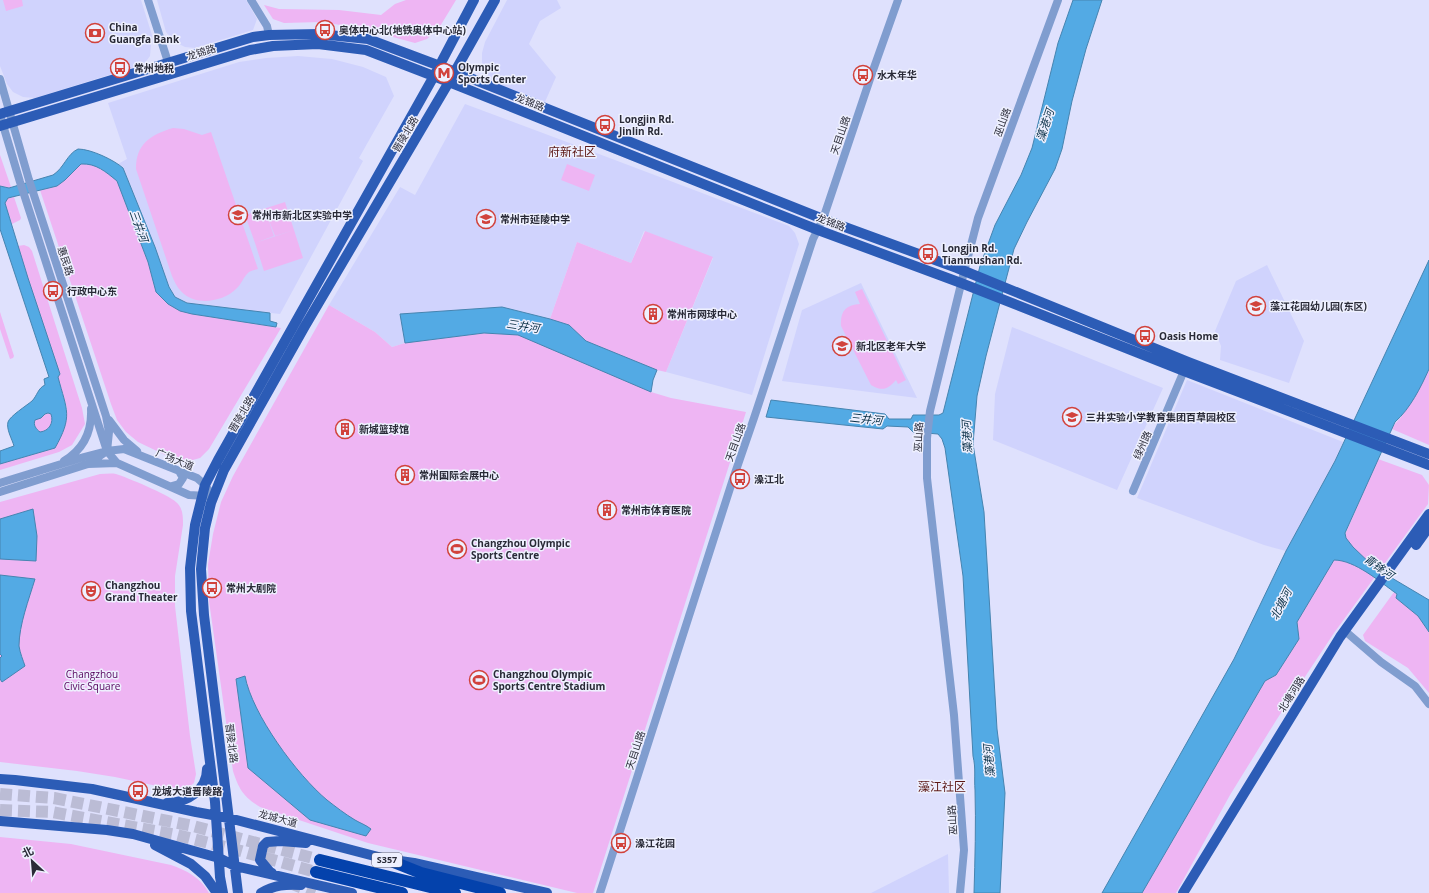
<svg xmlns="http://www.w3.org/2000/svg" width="1429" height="893" font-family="'Open Sans','Noto Sans SC',sans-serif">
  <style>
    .built { fill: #d0d3fd }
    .green { fill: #eeb5f3 }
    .water { fill: #53aae4; stroke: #4684b0; fill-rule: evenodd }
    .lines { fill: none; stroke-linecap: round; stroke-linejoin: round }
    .highway-tunnel { stroke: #bbbcd5; stroke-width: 12; stroke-dasharray: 12 6; stroke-linecap: butt }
    .minor { stroke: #809dcf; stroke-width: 8 }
    .major { stroke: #2c5cb6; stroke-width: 10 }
    .highway { stroke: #0442ac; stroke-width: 12 }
    .labels { text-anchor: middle; stroke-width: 3; stroke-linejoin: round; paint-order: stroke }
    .shield { fill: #eef0fe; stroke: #646573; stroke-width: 1 }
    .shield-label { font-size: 9px; font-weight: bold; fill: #292a37 }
    .poi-label { font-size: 10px; font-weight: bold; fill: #292a37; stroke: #eef0fe; text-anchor: start }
    .street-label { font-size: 10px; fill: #292a37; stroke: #eef0fe }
    .park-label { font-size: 10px; fill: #55025d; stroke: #eef0fe }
    .water-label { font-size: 11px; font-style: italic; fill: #062d44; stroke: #eef0fe }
    .quarter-label { font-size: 12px; fill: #5c1815; stroke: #eef0fe }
  </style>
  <rect width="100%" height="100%" fill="#dfe1fd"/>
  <!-- built -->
  <path class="built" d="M0,0H141L152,35L150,56L144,64L35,98L23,97L13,92L7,84L0,66Z
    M157,0H246L257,19L253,30L195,48L185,47L175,42L166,32Z
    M507,0H557L561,8L540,21L529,44L556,77L544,104L492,82L485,73L482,64V53L485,42Z
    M298,56L332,59L363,67L386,77L394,96L359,158L363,161L280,314L187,303L175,297L169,287L155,247L123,168L118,164L127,159L108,103L239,62L266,58Z
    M465,104L607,157L789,226L795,233L799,244L752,395L666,372L713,258L644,231L631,263L577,242L550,319L502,307L400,314L405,343L392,347L375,332L329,305L400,187L415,195Z
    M1267,265L1304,341L1289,383L1220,360L1221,346L1215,331L1236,281Z
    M861,283L917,398L782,381L802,310Z
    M1012,327L1163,388L1117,490L993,440L995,394Z
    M1187,380L1343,442L1335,461L1286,551L1264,545L1137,498Z
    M948,854L949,893H871Z"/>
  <!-- green -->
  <path class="green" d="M3,0H22L23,6L6,11Z
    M406,0H456L439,28L427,39L415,43L360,28L321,22L284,23L273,19L264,5L279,9L339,10L381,15L395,4Z
    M173,128L184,129L202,135L211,132L258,269C256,270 252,270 249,272C244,276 241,285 236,289C224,301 198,306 184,294C178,289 175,283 172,276L136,169C136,144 150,135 173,128Z
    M0,155L11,187L9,188L0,186Z
    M90,163L107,173L117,181L148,262L156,291L168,304L192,314L281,328L209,449L200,458L182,463L138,442L126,432L117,420L111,404L40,190L57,186L81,164Z
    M567,164L595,175L589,191L561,180Z
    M14,197L21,218L20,220L12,224L5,203L8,198Z
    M285,202L294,230L275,236L268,218L274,236L255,243L245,215Z
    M294,230L303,258L264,271L255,243Z
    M645,231L713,257L666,372L657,370L653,380L651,392L671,398L746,412L593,893H577L368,843L260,807C244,797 239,790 233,771L209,601L208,564L213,534L221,502L233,476L329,305L375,332L392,347L405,343L484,333L518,335L550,319L577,242L631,263Z
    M24,245L29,247L32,251L82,408L85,424L72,445L59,452L0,470V464L55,448L67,408L18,246Z
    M862,289L906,380L898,384L896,380C888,389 883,392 871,385L841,326C840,311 846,305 860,304L855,292Z
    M0,312L14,356L13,358L10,359L0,329Z
    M1429,369V445L1392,429C1395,422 1400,420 1403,414C1413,399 1422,385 1429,369Z
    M48,413L51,414C54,423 49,431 40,432C36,429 33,425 35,420Z
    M1378,459L1422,475L1429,485L1428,504L1334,633L1277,719L1230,795L1176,893H1142L1265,681L1276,675L1299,639L1297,622L1334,560Z
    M100,474C105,474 111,473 116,474C126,477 169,495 176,502C183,508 183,516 183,525L175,576V606L190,736L196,774L194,783L189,787L182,789H171L115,777L77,771L0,762V502Z
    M1394,592L1397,595L1396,598L1418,616L1429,632V693L1408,668L1365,641L1363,635Z
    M0,837L71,844L171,865C186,870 201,878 209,893H0Z"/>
  <!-- water -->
  <path class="water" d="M1073,0H1102L1086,49L1072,101L1062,149L1055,169L1027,222L1014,249L986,356L977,396L973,444L984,512L997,729L1005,793L1000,893H974C975,859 976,824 975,790C974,777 976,769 973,756L963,576L945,448L942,439L938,434L913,432L908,427L887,426L883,429L766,417L771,400L885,414L889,419H911L913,415H939L943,413L980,266L995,225L1021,175L1032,148L1058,43Z
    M78,149C91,149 114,160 123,168L155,247L169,287L175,297L187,303L270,313V321L277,323L276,327L192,314L180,311L168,304L156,292L148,262L117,181C106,172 96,163 81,164L65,180L57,186L8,198L5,203L28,278L60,374L58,377C67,411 73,416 55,448L0,464V451L14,446C12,439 6,429 8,422C10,416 26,406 32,401C37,396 38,388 45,385L44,379L49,377L0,229V186L9,188L53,175C64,168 67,154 78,149ZM48,413L51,414C54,423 49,431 40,432C36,429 33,425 35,420L41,418L45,414Z
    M1429,260V369C1421,387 1410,409 1395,422L1345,533L1346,538L1353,547L1375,568L1429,600V632L1418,616L1396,598L1397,594C1380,582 1355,560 1334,560L1297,622L1299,639L1276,675L1265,681L1142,893H1102L1234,659L1286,551L1335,461Z
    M502,307L550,319L569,325L586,341L657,370L653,380L651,392L518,335L484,333L405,343L400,314Z
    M33,509L37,536L36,561L0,559V519Z
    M0,575L35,579C29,599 19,625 19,646C20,653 23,660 25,666L2,682L0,679V658L2,656L0,654Z
    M245,676C252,714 297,775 327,800C336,807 345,814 355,820C360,823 366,825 371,829L366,836L310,820L248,768L236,679Z"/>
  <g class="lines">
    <!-- highway-tunnel -->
    <path class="highway-tunnel" d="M0,794L54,798L193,826L320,860
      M0,810L52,812L177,835L241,851L316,872
      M290,883L315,893"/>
    <!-- minor -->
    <path class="minor" d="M148,0L168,62
      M251,0L267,26L269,35
      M0,79L29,180L106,416L109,432L107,451L88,464
      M0,115L20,182L107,451L117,463
      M109,420L124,440L137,451
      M64,461C84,449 92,431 91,409
      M0,483L84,457L107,451L124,449L197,478L205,485L213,496
      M172,486L179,484L183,478L179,471
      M1133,491L1186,366
      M0,492L88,464L117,463L189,495L207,496
      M1345,631L1381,662L1415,686L1429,704
      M600,893L733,479L754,418L813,239L823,219L871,76L898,0
      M960,893L964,850L954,715L927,478V438L930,411L964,272L978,218L1058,0"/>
    <!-- major -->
    <path class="major" d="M0,114L253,37L269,35L319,34L368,39L440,66L823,219L957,268L1188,362L1429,454
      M0,126L250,50L273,46L318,44L366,50L449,82L818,230L961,283L1184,371L1429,465
      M1416,545L1429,527
      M0,779L15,780L92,789L196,812L229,818L386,859L414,863L547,893
      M167,803C187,803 207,790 207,769
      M0,821L107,830L133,834L201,853L219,858L235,866L352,893
      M155,845L191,864L205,876L217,893
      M272,873L270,872L260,860L263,846L267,842L281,841L306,843
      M223,893L220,877L215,802L191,611L190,568L195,525L205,485L218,460L434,76L474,0
      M238,893L204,615L201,569L205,528L211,503L224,470L305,326L449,82L495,0
      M261,893C274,885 286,884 301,885
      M1183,893L1340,637L1429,514"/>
    <!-- highway -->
    <path class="highway" d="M386,859L421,873L500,893
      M320,860L455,893
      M316,872L402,893"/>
  </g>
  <!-- icons -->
  <defs>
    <symbol id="bus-ring" viewBox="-11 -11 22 22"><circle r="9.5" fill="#eef0fe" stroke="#d1423c" stroke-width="1.5"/><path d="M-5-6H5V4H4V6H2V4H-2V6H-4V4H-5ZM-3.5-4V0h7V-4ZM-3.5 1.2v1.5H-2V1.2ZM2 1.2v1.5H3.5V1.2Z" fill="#d1423c"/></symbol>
    <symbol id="bank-ring" viewBox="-11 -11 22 22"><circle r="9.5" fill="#eef0fe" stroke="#d1423c" stroke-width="1.5"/><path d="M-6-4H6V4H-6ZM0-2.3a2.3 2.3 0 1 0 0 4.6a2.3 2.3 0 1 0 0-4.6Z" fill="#d1423c"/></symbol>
    <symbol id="metro-ring" viewBox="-11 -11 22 22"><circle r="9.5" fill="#eef0fe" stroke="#d1423c" stroke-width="1.5"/><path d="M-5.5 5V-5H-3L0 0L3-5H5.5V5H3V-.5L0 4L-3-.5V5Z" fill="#d1423c"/></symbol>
    <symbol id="school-ring" viewBox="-11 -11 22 22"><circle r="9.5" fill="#eef0fe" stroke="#d1423c" stroke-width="1.5"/><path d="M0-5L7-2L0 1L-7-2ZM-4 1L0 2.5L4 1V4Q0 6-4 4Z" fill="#d1423c"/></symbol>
    <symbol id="building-ring" viewBox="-11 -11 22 22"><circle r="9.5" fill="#eef0fe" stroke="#d1423c" stroke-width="1.5"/><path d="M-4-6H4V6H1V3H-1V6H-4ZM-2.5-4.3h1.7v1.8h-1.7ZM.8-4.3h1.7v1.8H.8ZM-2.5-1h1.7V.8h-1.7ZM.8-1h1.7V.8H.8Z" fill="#d1423c"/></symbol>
    <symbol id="stadium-ring" viewBox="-11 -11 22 22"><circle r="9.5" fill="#eef0fe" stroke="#d1423c" stroke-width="1.5"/><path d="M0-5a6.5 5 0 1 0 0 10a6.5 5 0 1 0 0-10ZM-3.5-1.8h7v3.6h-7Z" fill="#d1423c"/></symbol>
    <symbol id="theatre-ring" viewBox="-11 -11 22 22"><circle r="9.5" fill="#eef0fe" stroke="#d1423c" stroke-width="1.5"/><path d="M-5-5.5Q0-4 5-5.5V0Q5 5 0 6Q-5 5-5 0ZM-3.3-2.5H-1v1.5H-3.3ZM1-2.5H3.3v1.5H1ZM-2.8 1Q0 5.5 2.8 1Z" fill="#d1423c"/></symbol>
  </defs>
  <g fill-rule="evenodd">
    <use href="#bus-ring" x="314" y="19" width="22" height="22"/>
    <use href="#bank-ring" x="84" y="22" width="22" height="22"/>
    <use href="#bus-ring" x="109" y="57" width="22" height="22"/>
    <use href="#metro-ring" x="433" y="62" width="22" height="22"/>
    <use href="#bus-ring" x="852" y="64" width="22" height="22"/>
    <use href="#bus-ring" x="594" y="114" width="22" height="22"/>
    <use href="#school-ring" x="227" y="204" width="22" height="22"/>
    <use href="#school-ring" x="475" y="208" width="22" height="22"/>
    <use href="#bus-ring" x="917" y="243" width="22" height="22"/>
    <use href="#bus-ring" x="42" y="280" width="22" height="22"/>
    <use href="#school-ring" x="1245" y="295" width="22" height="22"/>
    <use href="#building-ring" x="642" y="303" width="22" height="22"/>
    <use href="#bus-ring" x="1134" y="325" width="22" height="22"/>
    <use href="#school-ring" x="831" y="335" width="22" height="22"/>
    <use href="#school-ring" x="1061" y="406" width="22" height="22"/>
    <use href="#building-ring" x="334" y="418" width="22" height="22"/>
    <use href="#building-ring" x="394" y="464" width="22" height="22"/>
    <use href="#bus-ring" x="729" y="468" width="22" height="22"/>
    <use href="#building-ring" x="596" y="499" width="22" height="22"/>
    <use href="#stadium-ring" x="446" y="538" width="22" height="22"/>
    <use href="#bus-ring" x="201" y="577" width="22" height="22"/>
    <use href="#theatre-ring" x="80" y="580" width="22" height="22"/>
    <use href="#stadium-ring" x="468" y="669" width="22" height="22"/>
    <use href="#bus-ring" x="127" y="780" width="22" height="22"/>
    <use href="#bus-ring" x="610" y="832" width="22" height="22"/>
  </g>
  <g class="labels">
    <!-- shield labels -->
    <rect class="shield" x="372" y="853" width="30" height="14" rx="3"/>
    <g class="shield-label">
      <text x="387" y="863">S357</text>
    </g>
    <!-- poi labels -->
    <g class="poi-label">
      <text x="109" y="31">China<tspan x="109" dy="12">Guangfa Bank</tspan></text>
      <text x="339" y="34">奥体中心北(地铁奥体中心站)</text>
      <text x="458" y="71">Olympic<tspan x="458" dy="12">Sports Center</tspan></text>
      <text x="134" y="72">常州地税</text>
      <text x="877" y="79">水木年华</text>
      <text x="619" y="123">Longjin Rd.<tspan x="619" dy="12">Jinlin Rd.</tspan></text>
      <text x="252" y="219">常州市新北区实验中学</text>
      <text x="500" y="223">常州市延陵中学</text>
      <text x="942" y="252">Longjin Rd.<tspan x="942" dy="12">Tianmushan Rd.</tspan></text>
      <text x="67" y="295">行政中心东</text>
      <text x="1270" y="310">藻江花园幼儿园(东区)</text>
      <text x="667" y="318">常州市网球中心</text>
      <text x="1159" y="340">Oasis Home</text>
      <text x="856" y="350">新北区老年大学</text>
      <text x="1086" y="421">三井实验小学教育集团百草园校区</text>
      <text x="359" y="433">新城篮球馆</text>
      <text x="419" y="479">常州国际会展中心</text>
      <text x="754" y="483">澡江北</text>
      <text x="621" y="514">常州市体育医院</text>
      <text x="471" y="547">Changzhou Olympic<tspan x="471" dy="12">Sports Centre</tspan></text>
      <text x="105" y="589">Changzhou<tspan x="105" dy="12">Grand Theater</tspan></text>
      <text x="226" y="592">常州大剧院</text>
      <text x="493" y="678">Changzhou Olympic<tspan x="493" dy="12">Sports Centre Stadium</tspan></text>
      <text x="152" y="795">龙城大道晋陵路</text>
      <text x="635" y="847">澡江花园</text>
    </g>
    <!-- street labels -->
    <g class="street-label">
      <text transform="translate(201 52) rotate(-17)" y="4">龙锦路</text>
      <text transform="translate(530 102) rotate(22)" y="4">龙锦路</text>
      <text transform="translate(1002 122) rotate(-70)" y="4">巫山路</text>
      <text transform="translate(405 134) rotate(-59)" y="4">晋陵北路</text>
      <text transform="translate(840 135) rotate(-71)" y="4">天目山路</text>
      <text transform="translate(831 222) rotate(21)" y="4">龙锦路</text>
      <text transform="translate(66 261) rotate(72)" y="4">惠民路</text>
      <text transform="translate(241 414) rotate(-60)" y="4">晋陵北路</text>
      <text transform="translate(918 437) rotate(-87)" y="4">巫山路</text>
      <text transform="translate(735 442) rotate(-70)" y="4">天目山路</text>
      <text transform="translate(1142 445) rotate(-67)" y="4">绿州路</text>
      <text transform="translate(175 459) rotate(22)" y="4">广场大道</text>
      <text transform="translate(1291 694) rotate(-58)" y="4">北塘河路</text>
      <text transform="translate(232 743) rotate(83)" y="4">晋陵北路</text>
      <text transform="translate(635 750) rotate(-72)" y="4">天目山路</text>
      <text transform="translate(278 818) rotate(15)" y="4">龙城大道</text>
      <text transform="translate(952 820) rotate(-94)" y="4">巫山路</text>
    </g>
    <!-- park labels -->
    <g class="park-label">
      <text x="92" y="678">Changzhou<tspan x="92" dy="12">Civic Square</tspan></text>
    </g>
    <!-- water labels -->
    <g class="water-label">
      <text transform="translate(1045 125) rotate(-71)" y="4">藻港河</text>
      <text transform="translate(139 226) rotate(70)" y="4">三井河</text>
      <text transform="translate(523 326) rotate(9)" y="4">三井河</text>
      <text transform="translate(866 419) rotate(6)" y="4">三井河</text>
      <text transform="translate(967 437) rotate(-93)" y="4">藻港河</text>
      <text transform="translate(1379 567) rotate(35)" y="4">青锋河</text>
      <text transform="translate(1281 604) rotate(-63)" y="4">北塘河</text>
      <text transform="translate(989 761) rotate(-95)" y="4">藻港河</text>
    </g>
    <!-- quarter labels -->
    <g class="quarter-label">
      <text x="572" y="156">府新社区</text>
      <text x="942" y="791">藻江社区</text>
    </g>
  </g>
  <!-- north arrow -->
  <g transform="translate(32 861) rotate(334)" stroke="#eef0fe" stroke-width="3" paint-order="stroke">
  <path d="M0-3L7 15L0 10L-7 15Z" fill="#292a37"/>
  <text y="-6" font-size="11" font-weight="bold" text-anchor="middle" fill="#292a37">北</text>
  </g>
</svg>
